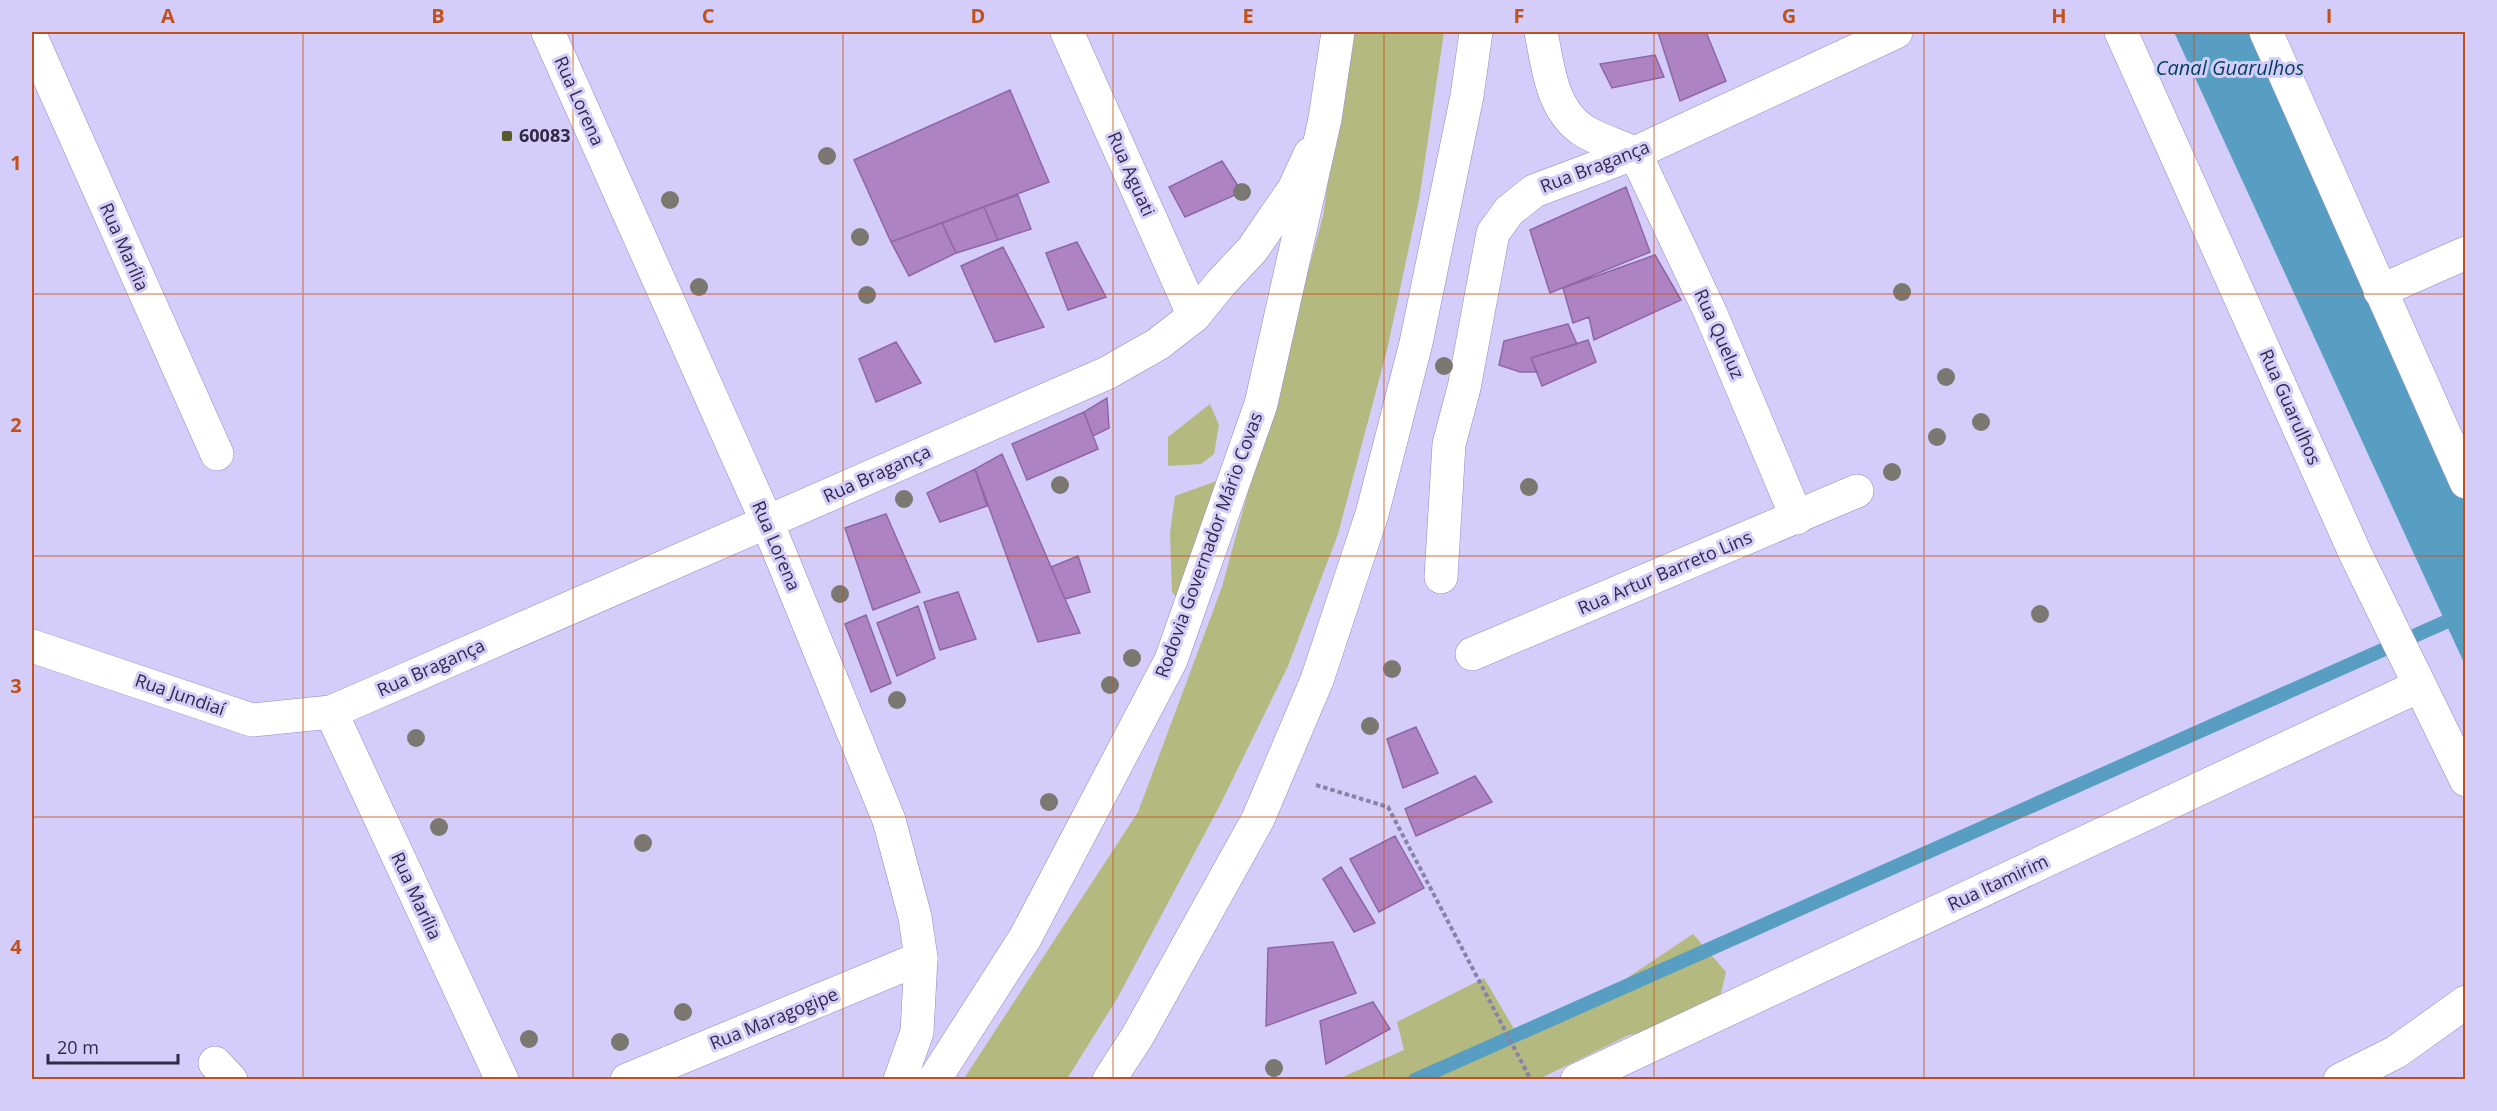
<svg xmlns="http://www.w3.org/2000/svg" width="2497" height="1111" font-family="'Open Sans',sans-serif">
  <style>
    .green { fill: #b4ba7f }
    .water { fill: #589ec3 }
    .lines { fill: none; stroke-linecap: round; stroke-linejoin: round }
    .stream { stroke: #589ec3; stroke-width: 14 }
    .building { fill: #ad83c3; stroke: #8f66a5; stroke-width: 1.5 }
    .minor-casing { stroke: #9686cd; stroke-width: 34 }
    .major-casing { stroke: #9686cd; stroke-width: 34 }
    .highway-casing { stroke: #9686cd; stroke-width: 34 }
    .path { stroke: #8982a7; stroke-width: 4; stroke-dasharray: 4.5 3; stroke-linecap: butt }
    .minor { stroke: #fff; stroke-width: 33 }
    .major { stroke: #fff; stroke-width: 33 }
    .highway { stroke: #fff; stroke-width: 33 }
    .tree { fill: #7a7870 }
    .grid { fill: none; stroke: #c35018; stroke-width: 1.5; stroke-opacity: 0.55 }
    .poi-dot { fill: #565b29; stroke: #d4ccf9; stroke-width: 2 }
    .labels { text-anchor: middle; stroke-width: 6; stroke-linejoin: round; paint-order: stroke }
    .street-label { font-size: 18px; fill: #312a47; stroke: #d4ccf9 }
    .poi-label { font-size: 18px; font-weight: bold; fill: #312a47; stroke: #d4ccf9; text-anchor: start }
    .water-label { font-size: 20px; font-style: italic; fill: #023f59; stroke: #d4ccf9 }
    .neatline { fill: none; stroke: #c35018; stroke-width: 2 }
    .grid-label { font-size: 20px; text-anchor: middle; font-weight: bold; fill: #c35018 }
  </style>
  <rect width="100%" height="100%" fill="#d4ccf9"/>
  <!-- green -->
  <path class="green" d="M1350,32H1444L1419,200L1387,350L1338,534L1288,666L1220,805L1118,997L1067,1079L963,1080L1138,812L1222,587L1323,216Z
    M1210,404L1219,425L1214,454L1201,464L1168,466V437Z
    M1222,479L1180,602L1172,592L1170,533L1175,496Z
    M1693,934L1726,972L1714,1023L1629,1035L1539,1079L1341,1080L1345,1076L1404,1050L1397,1022L1484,978L1517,1034L1582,1008Z"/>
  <!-- water -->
  <path class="water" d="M2174,32H2252L2465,501V665Z"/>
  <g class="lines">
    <!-- stream -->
    <path class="stream" d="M1415,1080L2459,616"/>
  </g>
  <!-- building -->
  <path class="building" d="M1658,32H1706L1726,81L1680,101Z
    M1655,55L1664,77L1612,88L1600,64Z
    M1010,90L1049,182L891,242L854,160Z
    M1222,161L1242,192L1185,217L1169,187Z
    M1626,187L1650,252L1550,293L1530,230Z
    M1018,195L1031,229L998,240L984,207Z
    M984,207L998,240L956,253L942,223Z
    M942,223L956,253L909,276L891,242Z
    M1077,242L1106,297L1068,310L1046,253Z
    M1003,247L1044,327L995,342L961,266Z
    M1655,255L1681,300L1594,340L1589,317L1573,323L1563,288Z
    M1568,324L1577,344L1531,358L1537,372H1520L1499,365L1504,341Z
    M1588,340L1596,362L1542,386L1531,358Z
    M896,342L921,383L876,402L859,359Z
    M1107,398L1109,428L1093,436L1084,412Z
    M1084,412L1098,449L1027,480L1012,444Z
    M1002,454L1065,599L1080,633L1038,642L975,469Z
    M975,469L987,506L940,522L927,493Z
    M886,514L920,592L873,610L845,528Z
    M1078,556L1090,592L1065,599L1051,567Z
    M958,592L976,639L940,650L924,602Z
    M918,606L935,658L897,676L877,623Z
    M866,615L891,683L871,692L845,624Z
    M1416,727L1438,773L1403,788L1387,739Z
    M1475,776L1492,802L1416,836L1405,809Z
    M1395,836L1424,888L1379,912L1350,859Z
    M1341,867L1375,923L1354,932L1323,879Z
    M1333,942L1356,993L1266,1026L1268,948Z
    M1373,1002L1390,1029L1326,1064L1320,1021Z"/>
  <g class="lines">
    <defs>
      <path id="minor" d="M1067,32L1194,316
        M1541,32C1548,66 1551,110 1584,131C1599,140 1619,146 1635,153
        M2121,32L2356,555L2466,780
        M2266,32L2466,482
        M32,39L217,454
        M1635,153L1711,314L1797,518
        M2380,291L2466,253
        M1441,577L1449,444L1464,388L1493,233L1509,211L1534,191L1635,153L1896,32
        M32,646L252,720L331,712L767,522
        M1472,654L1857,491
        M331,712L502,1080
        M215,1063L231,1080
        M627,1080L921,958
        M1577,1080L2419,686
        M2340,1080L2396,1052L2466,1002"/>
      <path id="major" d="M548,32L767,522L889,820L915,917L921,958L917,1032L900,1080
        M767,522L1107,373L1158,344L1194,316L1221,283L1252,250L1294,189L1310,154"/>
      <path id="highway" d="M934,1080L1025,938L1171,660L1261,404L1325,119L1338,32
        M1109,1080L1137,1037L1258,819L1317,680L1372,514L1416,343L1467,96L1476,32"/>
    </defs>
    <!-- minor casing -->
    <use href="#minor" class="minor-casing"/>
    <!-- major casing -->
    <use href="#major" class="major-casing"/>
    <!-- highway casing -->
    <use href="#highway" class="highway-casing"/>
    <!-- path -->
    <path class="path" d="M1316,785L1388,807L1531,1080"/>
    <!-- minor -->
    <use href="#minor" class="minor"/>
    <!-- major -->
    <use href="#major" class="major"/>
    <!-- highway -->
    <use href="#highway" class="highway"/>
  </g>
  <!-- trees -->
  <g class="tree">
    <circle cx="827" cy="156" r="9"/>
    <circle cx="1242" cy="192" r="9"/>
    <circle cx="670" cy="200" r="9"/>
    <circle cx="860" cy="237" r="9"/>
    <circle cx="699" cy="287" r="9"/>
    <circle cx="1902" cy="292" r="9"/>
    <circle cx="867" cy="295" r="9"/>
    <circle cx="1444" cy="366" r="9"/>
    <circle cx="1946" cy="377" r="9"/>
    <circle cx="1981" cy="422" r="9"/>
    <circle cx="1937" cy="437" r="9"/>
    <circle cx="1892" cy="472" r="9"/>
    <circle cx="1060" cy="485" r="9"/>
    <circle cx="1529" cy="487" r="9"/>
    <circle cx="904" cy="499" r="9"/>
    <circle cx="840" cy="594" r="9"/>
    <circle cx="2040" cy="614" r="9"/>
    <circle cx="1132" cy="658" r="9"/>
    <circle cx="1392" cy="669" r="9"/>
    <circle cx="1110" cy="685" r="9"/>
    <circle cx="897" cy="700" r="9"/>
    <circle cx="1370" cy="726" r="9"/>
    <circle cx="416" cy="738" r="9"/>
    <circle cx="1049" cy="802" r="9"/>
    <circle cx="439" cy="827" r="9"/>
    <circle cx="643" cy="843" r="9"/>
    <circle cx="683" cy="1012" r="9"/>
    <circle cx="529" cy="1039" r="9"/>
    <circle cx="620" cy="1042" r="9"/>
    <circle cx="1274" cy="1068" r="9"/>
  </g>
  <!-- grid -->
  <path class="grid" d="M303,32V1080M573,32V1080M843,32V1080M1113,32V1080M1384,32V1080M1654,32V1080M1924,32V1080M2194,32V1080M32,294H2466M32,556H2466M32,817H2466"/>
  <!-- markers -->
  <rect class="poi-dot" x="501" y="130" width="12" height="12" rx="3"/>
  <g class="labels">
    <!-- street labels -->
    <g class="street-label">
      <text transform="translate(579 101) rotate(66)" y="6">Rua Lorena</text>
      <text transform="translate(1595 167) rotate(-21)" y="6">Rua Bragança</text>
      <text transform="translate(1131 174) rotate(66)" y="6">Rua Aguati</text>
      <text transform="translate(124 247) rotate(66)" y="6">Rua Marília</text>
      <text transform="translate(1719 334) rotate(66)" y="6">Rua Queluz</text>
      <text transform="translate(2290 407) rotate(66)" y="6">Rua Guarulhos</text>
      <text transform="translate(877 474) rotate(-24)" y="6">Rua Bragança</text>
      <text transform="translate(1209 545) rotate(-70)" y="6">Rodovia Governador Mário Covas</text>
      <text transform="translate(776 546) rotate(67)" y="6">Rua Lorena</text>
      <text transform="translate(1665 573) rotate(-23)" y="6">Rua Artur Barreto Lins</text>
      <text transform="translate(431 668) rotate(-24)" y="6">Rua Bragança</text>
      <text transform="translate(180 695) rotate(19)" y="6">Rua Jundiaí</text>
      <text transform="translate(1998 883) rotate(-25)" y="6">Rua Itamirim</text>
      <text transform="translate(416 896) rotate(65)" y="6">Rua Marília</text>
      <text transform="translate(774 1019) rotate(-22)" y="6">Rua Maragogipe</text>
    </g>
    <!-- poi labels -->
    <g class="poi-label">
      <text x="519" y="142">60083</text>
    </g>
    <!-- water labels -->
    <g class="water-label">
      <text x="2230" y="75">Canal Guarulhos</text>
    </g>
  </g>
  <!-- border -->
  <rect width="2497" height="1111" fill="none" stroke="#d4ccf9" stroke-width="66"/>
  <!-- scale -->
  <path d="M48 1054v9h130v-9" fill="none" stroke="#312a47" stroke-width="3"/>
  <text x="57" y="1054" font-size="18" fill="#312a47" stroke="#d4ccf9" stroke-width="4.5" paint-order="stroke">20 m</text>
  <rect x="33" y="33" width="2431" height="1045" class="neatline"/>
  <g class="grid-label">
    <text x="168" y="23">A</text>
    <text x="438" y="23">B</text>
    <text x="708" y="23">C</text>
    <text x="978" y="23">D</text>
    <text x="1248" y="23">E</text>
    <text x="1519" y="23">F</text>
    <text x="1789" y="23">G</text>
    <text x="2059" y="23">H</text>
    <text x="2329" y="23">I</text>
    <text x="16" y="170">1</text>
    <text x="16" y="432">2</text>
    <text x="16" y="693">3</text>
    <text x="16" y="954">4</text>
  </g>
</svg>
